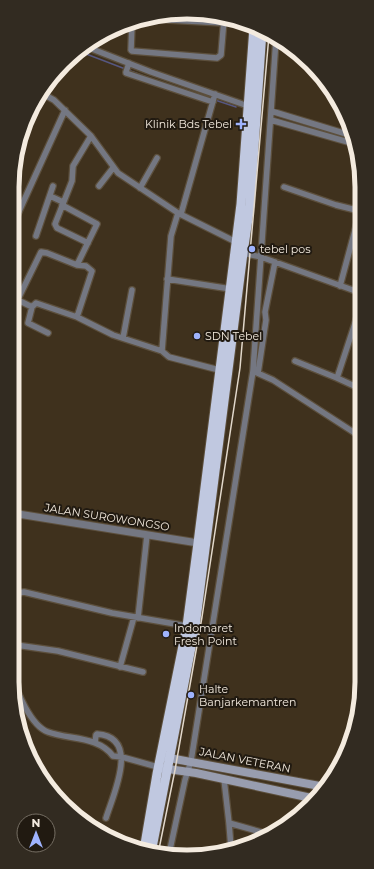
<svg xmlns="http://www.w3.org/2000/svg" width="374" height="869" font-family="Montserrat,sans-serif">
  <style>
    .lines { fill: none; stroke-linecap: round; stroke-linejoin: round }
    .stream { stroke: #565781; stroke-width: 1.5 }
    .minor-casing { stroke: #5c4f3c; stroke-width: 8 }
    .tertiary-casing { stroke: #5c4f3c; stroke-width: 9 }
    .secondary-casing { stroke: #5c4f3c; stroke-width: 10 }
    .trunk-casing { stroke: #5c4f3c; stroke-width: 11 }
    .minor { stroke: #747782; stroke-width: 5.5 }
    .tertiary { stroke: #747782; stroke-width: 7 }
    .secondary { stroke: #989daf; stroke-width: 8 }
    .trunk { stroke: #c0c8e0; stroke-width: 9 }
    .rail { stroke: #e2d8cb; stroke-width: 1.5 }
    .poi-dot { fill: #9fb3fd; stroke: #211a11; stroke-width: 1.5 }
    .labels { text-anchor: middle; stroke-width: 4; stroke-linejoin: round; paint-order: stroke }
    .poi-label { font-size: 11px; fill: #f4ebdf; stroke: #211a11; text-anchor: start }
    .street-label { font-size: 11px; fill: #f4ebdf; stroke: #211a11 }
    .rim { fill: none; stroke: #f4ebdf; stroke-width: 5 }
  </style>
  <rect width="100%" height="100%" fill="#3f311d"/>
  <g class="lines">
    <!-- stream -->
    <path class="stream" d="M81,52L154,80
      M215,100L236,107"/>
    <defs>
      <path id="minor" d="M151,19L224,23
        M132,24L131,50L132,51L217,58L221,55L224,19
        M87,47L151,72L248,106
        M129,63L126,72V73L213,102
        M43,94L54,100L91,136L118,173L178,213L236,242
        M271,111L353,136
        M271,120L355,144
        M19,147L30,115
        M99,186L113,168
        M284,187L336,205L360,211
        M140,188L157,158
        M50,196L63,202
        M62,205L97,224L77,265
        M181,214L215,94
        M16,218L65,110
        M36,236L53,186
        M88,243L57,228L55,224L72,181L73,166L91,136
        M243,253L261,257L361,293
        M167,279L231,289
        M340,286L361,208
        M12,297L32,307L28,323L48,333
        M18,299L41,252L47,253L77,265L86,266L92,271L77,317L113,335L162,351L169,357L223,371
        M32,307L36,303L77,317
        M123,338L132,290
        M162,351L171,236L178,213
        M12,352L16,354
        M295,361L337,378L361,305
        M253,371L273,380L361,437
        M258,373L266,320L265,312L275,262
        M337,378L361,389
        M12,594L24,592L112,613L187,626
        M138,618L147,535
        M16,645L58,651L143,672
        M120,667L134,617
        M12,674C16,691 31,726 48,732C70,740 98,736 113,756L122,757L158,767
        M95,743L96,735L97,734C141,737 113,795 106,818
        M224,779L229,823L231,848
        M229,823L271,835
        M169,854L185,780L191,761L253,371L276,39"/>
      <path id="tertiary" d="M12,513L198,543"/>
      <path id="secondary" d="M164,757L325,787
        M161,768L196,773L316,799"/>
      <path id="trunk" d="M144,850L157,774L187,626L198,543L241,204L254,27
        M151,853L195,627L243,253L250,205L262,31"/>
    </defs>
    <!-- minor casing -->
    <use href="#minor" class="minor-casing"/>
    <!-- tertiary casing -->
    <use href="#tertiary" class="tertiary-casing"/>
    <!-- secondary casing -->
    <use href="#secondary" class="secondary-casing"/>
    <!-- trunk casing -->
    <use href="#trunk" class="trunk-casing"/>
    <!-- minor -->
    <use href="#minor" class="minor"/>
    <!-- tertiary -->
    <use href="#tertiary" class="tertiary"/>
    <!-- secondary -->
    <use href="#secondary" class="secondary"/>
    <!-- trunk -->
    <use href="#trunk" class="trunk"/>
    <!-- rail -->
    <path class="rail" d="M158,854L175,770L202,617L240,368L269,35"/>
  </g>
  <!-- markers -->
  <g class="poi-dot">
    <path d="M239 118h4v4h4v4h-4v4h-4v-4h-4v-4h4z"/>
    <circle cx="252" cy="249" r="4"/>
    <circle cx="197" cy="336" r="4"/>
    <circle cx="166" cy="634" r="4"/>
    <circle cx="191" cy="695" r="4"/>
  </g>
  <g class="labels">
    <!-- poi labels -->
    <g class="poi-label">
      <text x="232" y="128" text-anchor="end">Klinik Bds Tebel</text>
      <text x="260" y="253">tebel pos</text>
      <text x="205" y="340">SDN Tebel</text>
      <text x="174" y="632">Indomaret<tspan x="174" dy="13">Fresh Point</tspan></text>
      <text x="199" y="693">Halte<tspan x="199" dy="13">Banjarkemantren</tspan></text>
    </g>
    <!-- street labels -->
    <g class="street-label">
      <text transform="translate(107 517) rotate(9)" y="4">JALAN SUROWONGSO</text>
      <text transform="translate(245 760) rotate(11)" y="4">JALAN VETERAN</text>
    </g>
  </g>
  <!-- crop -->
  <path d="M0 0H374V869H0ZM187 19H187A168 168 0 0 1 355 187V682A168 168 0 0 1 187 850H187A168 168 0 0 1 19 682V187A168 168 0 0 1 187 19Z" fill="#322b21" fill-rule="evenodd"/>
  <path class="rim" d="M187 19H187A168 168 0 0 1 355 187V682A168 168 0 0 1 187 850H187A168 168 0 0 1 19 682V187A168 168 0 0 1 187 19Z"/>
  <!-- north arrow -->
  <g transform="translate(36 833)"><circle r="19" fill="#211a11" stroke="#756e63"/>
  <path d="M0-3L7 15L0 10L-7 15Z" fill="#9fb3fd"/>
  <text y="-6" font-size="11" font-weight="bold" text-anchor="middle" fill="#f4ebdf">N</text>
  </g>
</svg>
